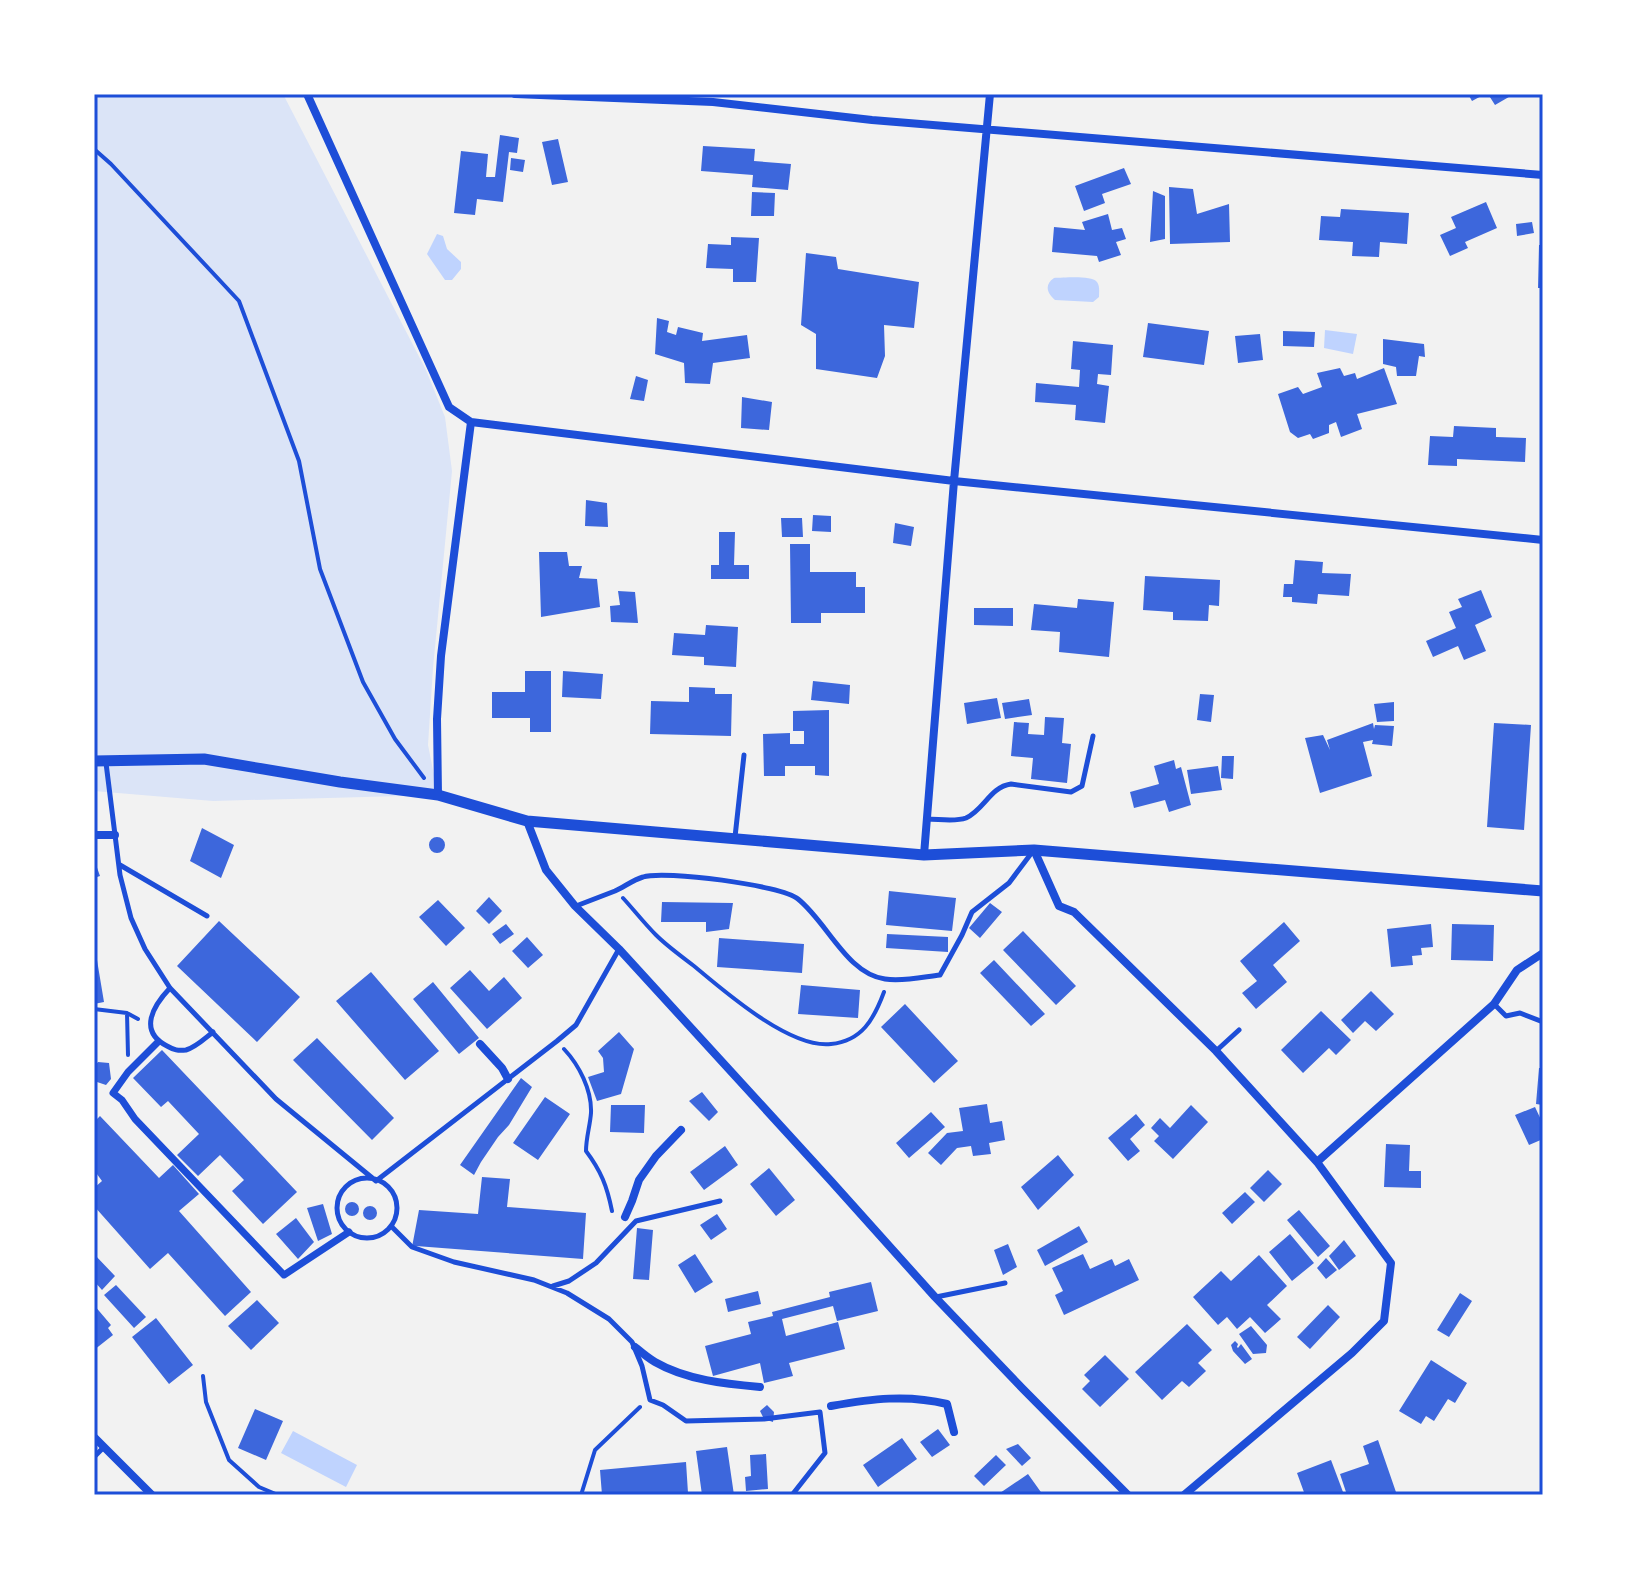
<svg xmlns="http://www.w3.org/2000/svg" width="1637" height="1589" font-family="Helvetica,sans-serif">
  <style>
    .green { fill: #dbe4f7 }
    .water { fill: #bfd3fe }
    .building { fill: #3d67dc }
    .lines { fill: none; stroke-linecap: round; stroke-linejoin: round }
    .path { stroke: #1d4ed8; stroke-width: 4 }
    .service { stroke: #1d4ed8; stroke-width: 5 }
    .pedestrian { stroke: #1d4ed8; stroke-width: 7 }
    .minor { stroke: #1d4ed8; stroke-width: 8 }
    .tertiary { stroke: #1d4ed8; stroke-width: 11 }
    .neatline { fill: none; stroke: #1d4ed8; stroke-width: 3 }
  </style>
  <rect width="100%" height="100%" fill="#f2f2f2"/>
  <!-- green -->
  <path class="green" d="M94,94H283L426,370L445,417L452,471L433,668L428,745L438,795L213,801L94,791Z"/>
  <!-- water -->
  <path class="water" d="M437,234L443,236L447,249L461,262V269L452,280H445L427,254Z
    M1054,278C1064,278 1091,275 1097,282C1100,286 1099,292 1099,297L1093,302L1055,300C1047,293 1044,285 1054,278Z
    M1325,330L1357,334L1353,354L1324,348Z
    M293,1431L357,1465L346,1487L281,1453Z"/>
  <!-- building -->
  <path class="building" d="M1468,94H1485L1472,101Z
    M1488,94H1514L1495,105Z
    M500,135L519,138L517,153L509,152L503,202L477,199L475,215L454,213L461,151L488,154L486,177H495Z
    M558,139L568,182L552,185L542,142Z
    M703,146L755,149L754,161L791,164L788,190L752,187L753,175L701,171Z
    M511,158L525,160L523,172L510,170Z
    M1124,168L1131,184L1102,194L1105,203L1084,211L1075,186Z
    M1169,187L1193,189L1197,214L1229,204L1230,242L1170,244Z
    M1153,191L1165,196V239L1150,242Z
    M752,192L775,193L774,216H751Z
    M1486,202L1497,228L1465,242L1468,248L1450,256L1440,235L1456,228L1451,217Z
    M1341,209L1409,213L1407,244L1380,242L1379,257L1352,256L1353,242L1319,240L1321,216L1340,217Z
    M1108,214L1112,230L1122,228L1126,239L1116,242L1121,255L1099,262L1097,256L1052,252L1054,227L1085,230L1082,222Z
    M1532,222L1534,233L1517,236L1516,224Z
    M731,237L759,238L756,282H733V269L706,268L708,244L731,245Z
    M1539,245H1543V288H1538Z
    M806,253L836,257L838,269L919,282L914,328L884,325L885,356L877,378L816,369V334L801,325Z
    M657,318L669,321L667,332L676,335L678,327L703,333L702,341L747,335L750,358L713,363L710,384L685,383L684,363L655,354Z
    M1148,323L1209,331L1204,365L1143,357Z
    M1283,331L1315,332L1314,347L1283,346Z
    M1260,334L1263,360L1238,363L1235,336Z
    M1383,339L1424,344L1425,357L1419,356L1416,376H1397L1396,367L1383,364Z
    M1073,341L1113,345L1111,375L1098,374L1097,384L1109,386L1105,423L1075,420L1076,405L1035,402L1036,383L1079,387L1080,370L1071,369Z
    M1340,368L1344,376L1355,373L1357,379L1384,368L1397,404L1357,414L1362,429L1341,437L1336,422L1329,425V433L1313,439L1310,434L1298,438L1290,432L1278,394L1298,387L1303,394L1322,387L1317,373Z
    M636,376L648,380L644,401L630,399Z
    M742,397L772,402L769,430L741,428Z
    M1454,426L1496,428V437L1526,438L1525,462L1457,459V466L1428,465L1430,436L1453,437Z
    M586,500L607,503L608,527L585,526Z
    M813,515L831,516V532L812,531Z
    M781,518H802L803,537H782Z
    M895,523L914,527L911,546L893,543Z
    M719,532H735L734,565H749V579H711V565H719Z
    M790,544H810V572H856V587H865V613H821V623H791Z
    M539,552H567L569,566H582L579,578L597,579L600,607L541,617Z
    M1295,560L1323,562L1322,573L1351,574L1349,596L1318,594L1317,604L1292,602V597H1283L1284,584H1293Z
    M1145,576L1220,580L1219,606L1209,605L1208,621L1173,620V612L1143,610Z
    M1481,590L1492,617L1475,625L1486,651L1464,660L1458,646L1433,657L1426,641L1456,628L1449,612L1462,607L1458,599Z
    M618,591L635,592L638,623L611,622L610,606L620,605Z
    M1078,599L1114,602L1109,657L1059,652L1060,632L1031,630L1034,604L1077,608Z
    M974,608H1013V626L974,625Z
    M706,625L738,627L736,667L704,665V657L672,655L674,633L705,635Z
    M525,671H551V732H530V718H492V692H525Z
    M563,671L603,674L601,699L562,697Z
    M813,681L850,685L849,704L811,700Z
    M689,687L715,688V694H732L731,736L650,734L651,701L689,702Z
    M1200,694L1214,695L1211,722L1197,720Z
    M997,698L1001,718L967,724L964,703Z
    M1029,699L1032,715L1005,719L1002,703Z
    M1394,702V721L1377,722L1374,704Z
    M829,710V776L815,775V766H785V776H764L763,734L790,733V744H804V731H793V711Z
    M1045,717L1064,718L1062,743L1071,744L1067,783L1031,779L1033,758L1011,756L1014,722L1029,723L1028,734L1044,735Z
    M1373,723L1374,729L1375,725L1394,726L1392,746L1372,744L1373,740L1363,742L1372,776L1320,793L1305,738L1323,735L1330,750L1327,740Z
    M1494,723L1531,725L1524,830L1487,827Z
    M1222,756H1234L1233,779L1221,778Z
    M1174,760L1176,769L1181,767L1191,805L1169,812L1165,800L1134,808L1130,792L1159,784L1154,766Z
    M1218,766L1222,790L1191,794L1187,770Z
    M202,828L234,845L221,878L190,861Z
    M429 845a8 8 0 1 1 16 0a8 8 0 1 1-16 0Z
    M94,859L100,876L94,878Z
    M889,891L956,898L952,931L886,925Z
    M489,897L502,911L489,924L476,911Z
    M438,900L465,928L446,946L419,917Z
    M662,902L733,903L729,929L706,932V922H661Z
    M990,903L1002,912L980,938L969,928Z
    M219,921L300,997L257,1042L177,966Z
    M1284,922L1300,941L1273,965L1287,982L1256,1009L1242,993L1257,981L1240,961Z
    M506,924L514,934L500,944L492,934Z
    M1431,924L1433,947L1421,948L1422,955L1412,956L1413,965L1391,967L1387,929Z
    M1452,924L1494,925L1493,961L1451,960Z
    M1023,931L1076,986L1056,1005L1003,950Z
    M887,934L948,937V952L886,948Z
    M527,937L543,955L528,968L512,951Z
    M719,938L804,944L802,973L717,967Z
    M94,954H96L104,1002L94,1004Z
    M994,960L1045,1014L1031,1026L980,973Z
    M470,970L489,991L504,977L522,998L487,1029L450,988Z
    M371,972L439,1051L405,1080L336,1001Z
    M433,982L479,1038L459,1054L413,999Z
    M801,985L860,990L858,1018L798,1014Z
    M1371,991L1394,1014L1376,1031L1365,1021L1353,1033L1341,1020Z
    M905,1004L958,1061L934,1083L881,1027Z
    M1321,1011L1351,1040L1336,1055L1329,1048L1303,1073L1281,1050Z
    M619,1032L634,1049L621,1094L597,1101L588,1077L604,1072L603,1058L598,1051Z
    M317,1038L394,1118L372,1140L293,1060Z
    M162,1050L297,1192L263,1224L232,1191L244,1180L220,1155L198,1176L177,1155L199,1134L168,1101L161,1107L133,1078Z
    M98,1062L109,1063L111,1079L106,1085L94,1081V1067Z
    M1539,1068H1543V1105L1536,1104Z
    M521,1078L532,1087L509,1125L498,1137L481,1162L474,1175L460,1165Z
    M702,1092L718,1112L709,1121L689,1101Z
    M545,1097L570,1114L538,1160L513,1143Z
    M987,1104L990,1123L1002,1121L1005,1140L989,1143L991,1154L973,1156L971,1146L957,1148L941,1165L928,1153L947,1133L963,1131L959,1108Z
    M611,1105H645L644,1133L610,1132Z
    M1191,1105L1208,1122L1173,1159L1154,1141L1159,1136L1151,1128L1160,1118L1170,1128Z
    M1535,1107L1543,1124V1139L1529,1145L1515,1115Z
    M931,1112L945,1127L909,1158L896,1143Z
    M1136,1114L1145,1125L1130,1139L1140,1151L1128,1161L1108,1138Z
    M100,1116L159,1178L173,1165L199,1194L179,1211L251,1292L225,1316L168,1253L150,1269L94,1206V1188L102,1181L94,1170V1122Z
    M1386,1144L1410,1145L1409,1171H1421V1188L1384,1187Z
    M725,1146L738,1165L704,1190L690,1172Z
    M1058,1155L1074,1175L1038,1210L1021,1187Z
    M769,1168L795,1200L776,1216L750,1184Z
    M1268,1170L1282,1184L1264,1202L1250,1188Z
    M482,1177L510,1179L507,1207L586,1213L583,1259L416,1246L412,1247L419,1210L478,1214Z
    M1245,1192L1255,1202L1232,1224L1222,1213Z
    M345 1209a7 7 0 1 1 14 0a7 7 0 1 1-14 0Z
    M323,1204L332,1234L318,1241L307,1208Z
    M363 1213a7 7 0 1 1 14 0a7 7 0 1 1-14 0Z
    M1299,1210L1330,1246L1318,1257L1287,1220Z
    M717,1214L727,1229L711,1240L700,1225Z
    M296,1218L314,1242L298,1259L276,1234Z
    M1079,1226L1088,1242L1045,1266L1037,1250Z
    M637,1228L653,1230L649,1280L633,1279Z
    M1290,1234L1314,1263L1292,1281L1269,1252Z
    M1344,1240L1356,1256L1339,1270L1329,1256Z
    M1008,1244L1017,1267L1003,1275L994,1250Z
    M94,1254L115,1276L102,1290L94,1281Z
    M695,1254L713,1282L695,1293L678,1265Z
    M1083,1254L1090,1269L1112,1259L1115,1266L1129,1259L1139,1280L1064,1315L1055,1295L1063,1291L1052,1268Z
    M1259,1255L1287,1286L1267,1305L1281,1319L1265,1333L1250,1317L1237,1329L1227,1317L1218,1325L1193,1297L1221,1271L1231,1281Z
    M1326,1258L1337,1270L1326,1279L1317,1268Z
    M871,1282L878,1311L837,1321L833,1306L782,1319L786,1336L838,1322L845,1349L789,1363L793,1376L764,1383L760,1363L713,1376L705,1346L751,1334L748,1322L773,1316L772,1312L830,1297L829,1292Z
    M116,1285L146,1317L134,1328L104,1295Z
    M758,1291L761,1304L728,1312L725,1299Z
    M1460,1293L1472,1301L1449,1337L1437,1330Z
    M257,1300L279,1323L251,1350L228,1326Z
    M94,1305L111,1325L108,1328L113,1335L94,1350Z
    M1328,1305L1340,1317L1310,1349L1297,1337Z
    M156,1318L193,1365L169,1384L132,1337Z
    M1187,1324L1212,1350L1198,1363L1206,1371L1189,1387L1182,1381L1162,1400L1135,1372Z
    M1251,1326L1267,1345L1266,1353L1253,1354L1239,1334Z
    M1235,1341L1238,1344L1237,1347L1238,1348L1241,1344L1252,1359L1245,1364L1233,1351L1231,1345Z
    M1105,1355L1129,1379L1100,1407L1082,1389L1090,1381L1084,1375Z
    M1431,1360L1467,1383L1455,1403L1448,1399L1434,1421L1426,1416L1421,1424L1399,1411Z
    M767,1405L774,1412L773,1422L764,1419L760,1411Z
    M255,1409L283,1421L266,1460L238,1448Z
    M938,1429L950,1445L932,1457L920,1442Z
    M902,1438L917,1459L878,1487L863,1465Z
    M1378,1440L1397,1495H1347L1340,1474L1369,1464L1363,1446Z
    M1018,1444L1031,1458L1022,1466L1006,1449Z
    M727,1447L734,1495H702L696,1451Z
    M766,1454L768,1489L746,1491L745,1477L751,1476L750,1455Z
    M996,1455L1006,1465L984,1486L974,1476Z
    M1331,1460L1343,1492L1336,1495H1305L1297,1473Z
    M686,1462L688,1493L602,1495L600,1470Z
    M1028,1474L1043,1495H997Z"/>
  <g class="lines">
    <!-- path -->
    <path class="path" d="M94,149L111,164L239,301L299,461L320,569L363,682L395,739L424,778
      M623,898C634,910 644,923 656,935C667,946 681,956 694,966C724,991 790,1049 831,1044C862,1041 874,1019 884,992
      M94,1009L127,1013L138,1019
      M127,1013L128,1055
      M564,1049C579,1065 592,1090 591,1113C590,1126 586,1138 586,1151C601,1171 607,1186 612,1211
      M203,1376L206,1402L229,1460L259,1487L278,1495
      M581,1495L595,1450L640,1407"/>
    <!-- service -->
    <path class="service" d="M106,763L120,875L131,918L145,949L170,988L276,1099L376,1181L557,1041L576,1025L619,949
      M927,819C939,819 955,822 966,818C984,810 990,787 1011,784L1071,792L1082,786L1093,736
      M735,837L744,755
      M120,865L207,916
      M576,906C589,901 602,896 615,891C624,887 633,880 643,877C664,870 781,885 798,899C827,922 847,974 885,979C902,982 923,977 940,975L962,935L972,912L1009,883L1033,851
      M170,988C153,1006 138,1031 167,1046C174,1050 178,1051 186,1050C196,1047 204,1039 213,1032
      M1494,1004L1506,1016L1520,1013L1543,1022
      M1216,1051L1239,1030
      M337 1208a30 30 0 1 1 60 0a30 30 0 1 1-60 0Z
      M391,1226L412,1247L454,1262L534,1280L567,1293L609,1319L632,1342L642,1366L650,1400L663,1405L686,1421L764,1419L820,1412L825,1453L792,1495
      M553,1286L569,1281L596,1263L636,1221L720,1201
      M936,1297L1005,1283
      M94,1457L104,1447"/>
    <!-- pedestrian -->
    <path class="pedestrian" d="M158,1042L128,1072L113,1093L122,1100L135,1119L284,1275L349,1232"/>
    <!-- minor -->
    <path class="minor" d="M307,94L449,407L471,422L441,656L437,719L438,795
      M515,94L713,102L872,120L1543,175
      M471,422L954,481L1543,540
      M527,821L546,870L575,906L619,949L831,1181L935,1297L1023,1389L1128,1495
      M94,835H115
      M1034,850L1059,906L1074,912L1216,1051L1317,1162L1391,1263L1384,1321L1352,1353L1184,1495
      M924,855L954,481L990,94
      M480,1044L502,1068L508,1079
      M1317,1162L1494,1004L1517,970L1543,953
      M625,1217L632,1201L639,1180L656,1156L681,1130
      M635,1347C641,1352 648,1358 655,1362C686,1380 726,1384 760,1387
      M831,1406C871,1399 907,1394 947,1404L954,1432
      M94,1437L152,1495"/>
    <!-- tertiary -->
    <path class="tertiary" d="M94,761L204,759L340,782L438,795L527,821L924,855L1034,850L1543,891"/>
  </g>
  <!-- border -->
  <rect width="1637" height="1589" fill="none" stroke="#ffffff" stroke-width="192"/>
  <rect x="96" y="96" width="1445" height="1397" class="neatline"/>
</svg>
